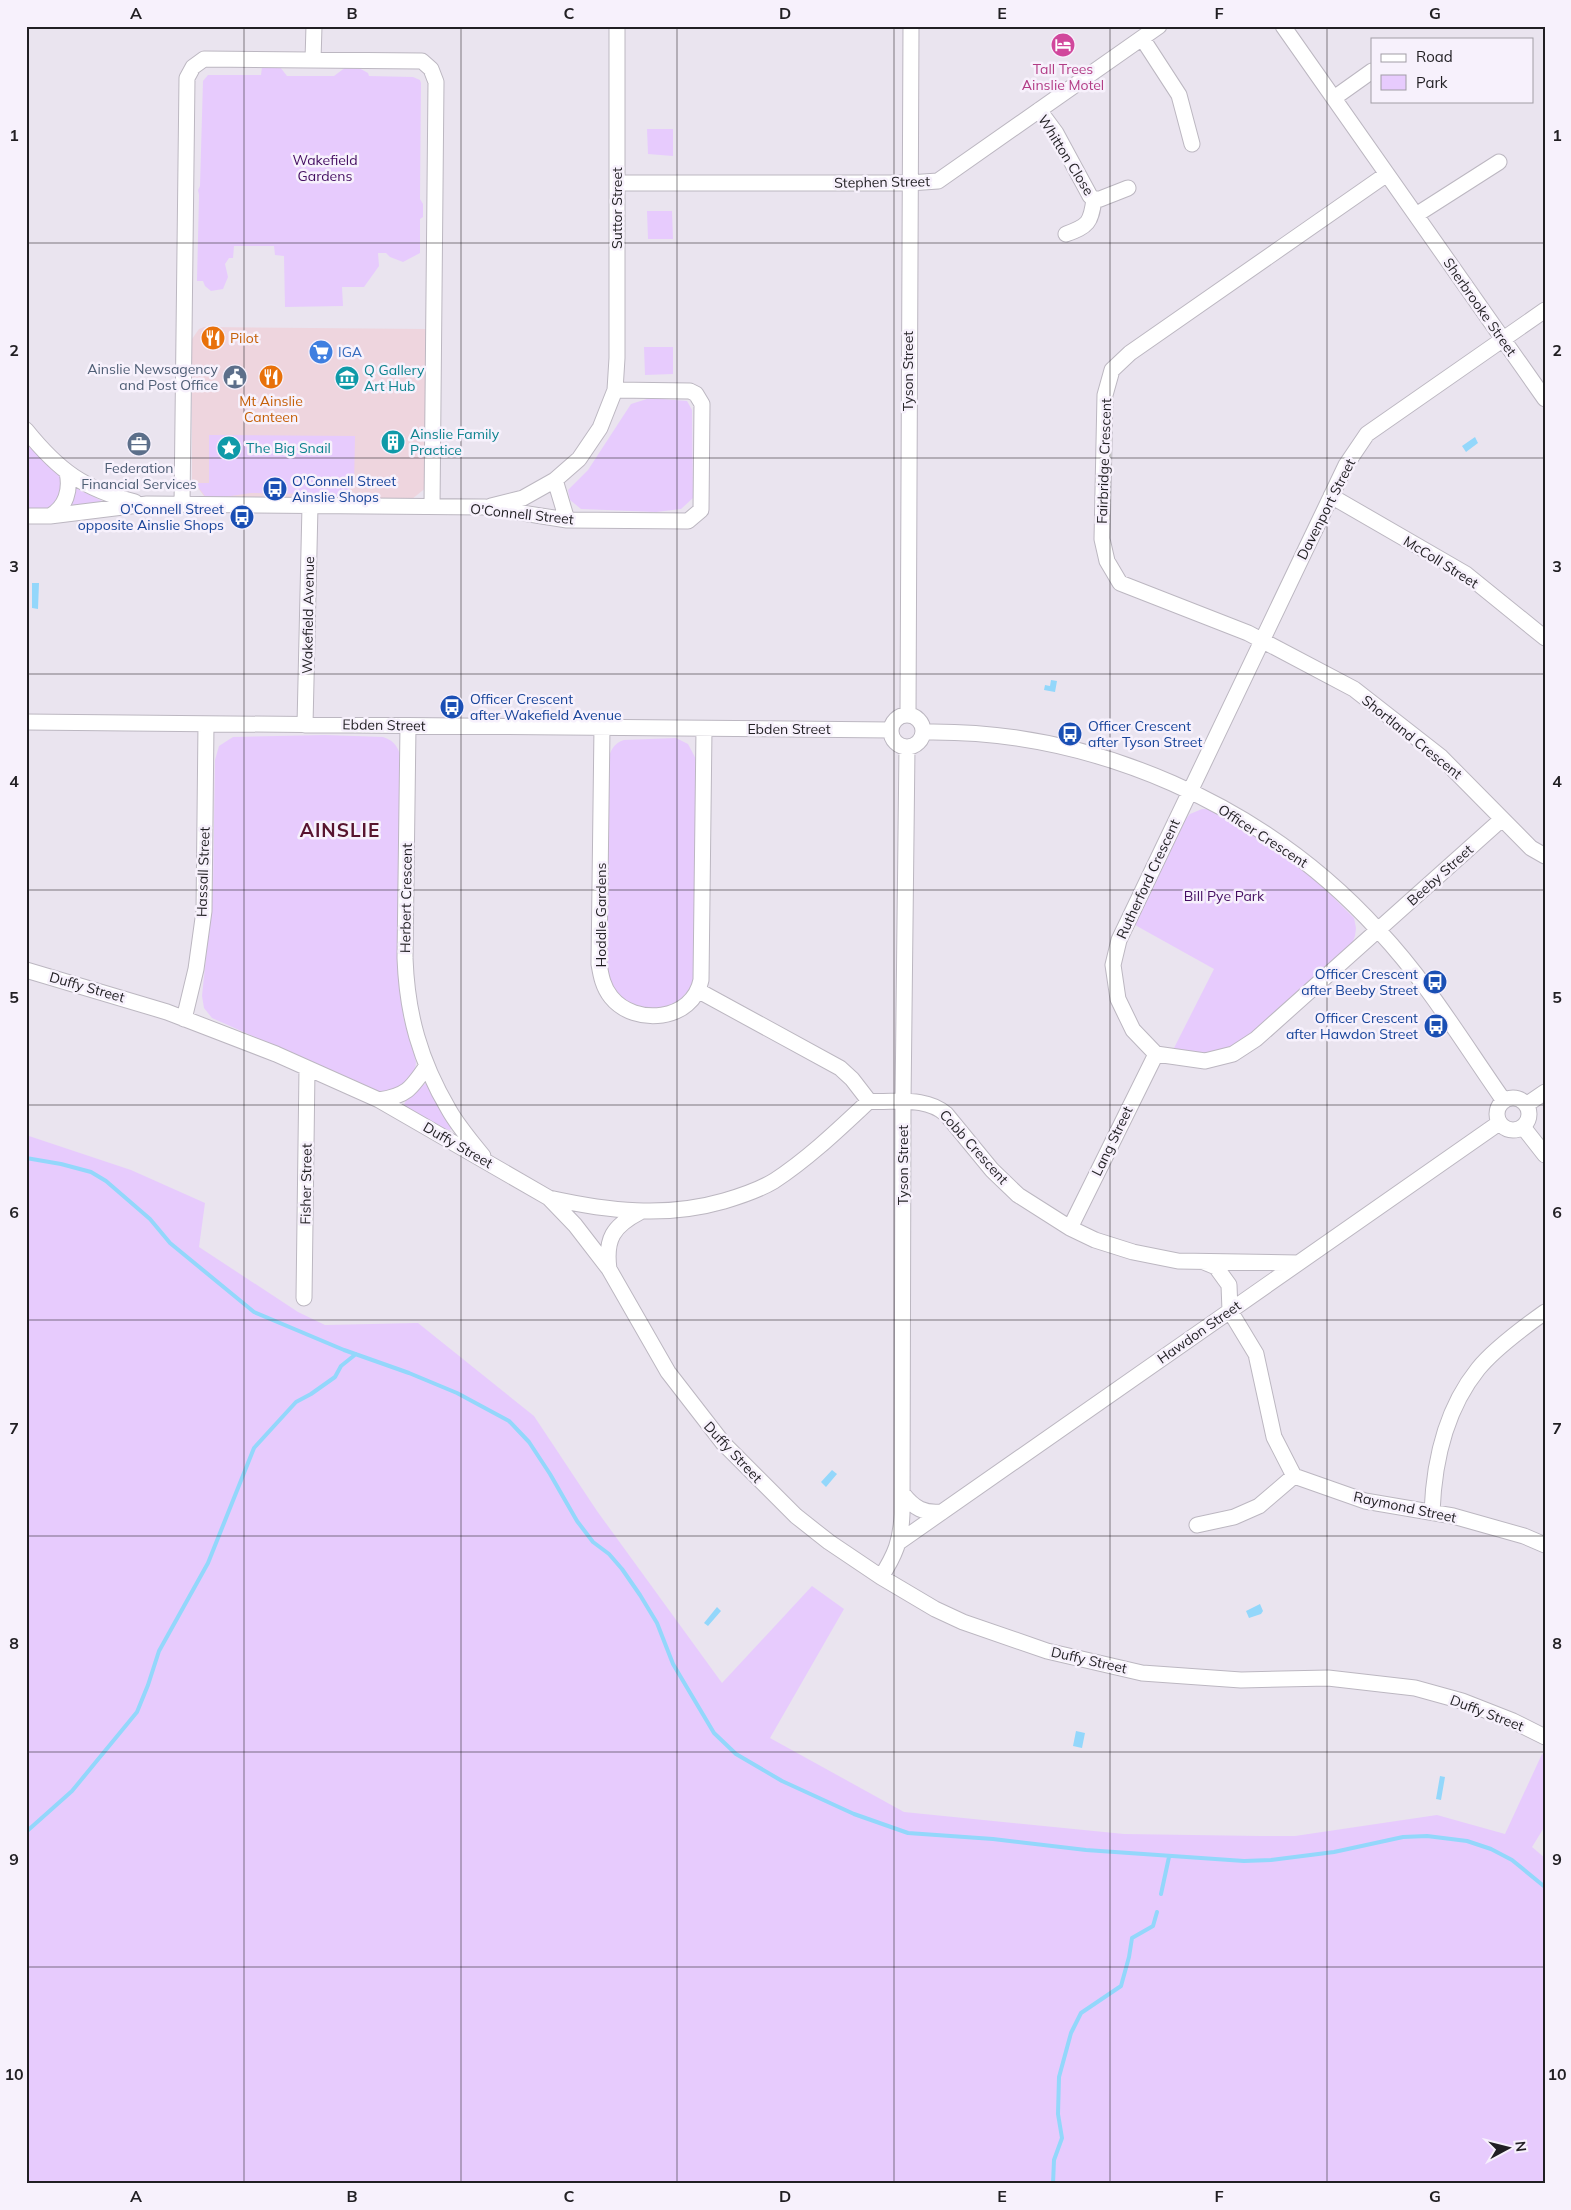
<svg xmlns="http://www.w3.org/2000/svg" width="1571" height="2210" font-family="Mulish,sans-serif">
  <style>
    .commercial { fill: #eed5de }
    .green { fill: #e7cbfd }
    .water { fill: #93d7fb }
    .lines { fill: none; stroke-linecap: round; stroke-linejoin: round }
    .stream { stroke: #93d7fb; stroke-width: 4 }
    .minor-casing { stroke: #bcb7c1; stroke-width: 17 }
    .minor { stroke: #fff; stroke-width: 15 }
    .grid { fill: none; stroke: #211f23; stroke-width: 1; stroke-opacity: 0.55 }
    .labels { text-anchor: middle; stroke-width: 5; stroke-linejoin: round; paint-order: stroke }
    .hotel-label { font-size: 14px; fill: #b23c85; stroke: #f7f1fc }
    .street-label { font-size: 14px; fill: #211f23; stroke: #f7f1fc }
    .park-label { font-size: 14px; fill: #440e61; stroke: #f7f1fc }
    .food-label { font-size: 14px; fill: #c56008; stroke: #f7f1fc; text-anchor: start }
    .shop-label { font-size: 14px; fill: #366cbe; stroke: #f7f1fc; text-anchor: start }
    .service-label { font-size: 14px; fill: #4e5e75; stroke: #f7f1fc; text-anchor: end }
    .culture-label { font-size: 14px; fill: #0d838f; stroke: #f7f1fc; text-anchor: start }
    .transit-label { font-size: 14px; fill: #164399; stroke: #f7f1fc; text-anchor: start }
    .district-label { font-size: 19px; font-weight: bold; letter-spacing: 1px; fill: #57142e; stroke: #f7f1fc }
    .neatline { fill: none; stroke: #211f23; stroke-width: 2 }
    .grid-label { font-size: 16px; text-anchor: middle; font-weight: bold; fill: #211f23 }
  </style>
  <rect width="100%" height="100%" fill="#eae4ef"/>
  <!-- commercial -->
  <path class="commercial" d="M204,327L426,329L429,332L427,487L412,499L216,500L204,496L192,480V339L199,329Z"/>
  <!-- green -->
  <path class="green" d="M262,67H280L287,76H334L346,67L359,68L368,73L369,76L413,77L420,80L421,83L420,199L423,204V217L420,219V253L403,262L390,257L386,253H378L379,266L364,287H342L343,306L285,307L284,256L275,255L274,246H234L233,258H229L225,264L228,277L223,289L211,291L205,286L203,281H197L199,195L198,190L200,186L203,81L208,75H261Z
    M647,129H673V156L648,154Z
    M647,211H672L673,239H648Z
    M644,347H673V374L645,375Z
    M650,398L687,401L692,410L693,498L681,509L656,512L581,509L570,500L568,490L588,470L631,404Z
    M209,435L355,436L354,485L342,496L328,500L306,494L251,493L217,498L205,496L195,483H209Z
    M26,441L57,474L80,490L106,503L26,511Z
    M325,735L383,737C396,741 399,749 402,762L401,967L403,1016L416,1062C415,1083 397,1089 381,1093L212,1018L204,1008L202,996L213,890L215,760L219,746L233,737Z
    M676,738L688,744L697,761L694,980C681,1009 650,1021 624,1000C620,997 615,994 612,990C609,983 608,974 606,967L608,759C611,750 614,743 624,740Z
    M1202,809H1209L1215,811L1279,852L1322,886L1354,918L1356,928L1355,936L1350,948L1236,1047L1201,1055L1173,1050L1214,969L1135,925L1183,822L1190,814Z
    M426,1083L452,1128L450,1130L442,1129L403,1107L407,1098Z
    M26,1135L131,1170L205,1203L199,1247L298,1312L325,1325L418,1323L534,1416L597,1511L722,1683L812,1586L844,1609L770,1738L904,1812L1124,1834L1260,1836H1295L1437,1815L1505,1834L1542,1754L1545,1755V1826L1532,1847L1545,1858V2184H26Z"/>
  <!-- water -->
  <path class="water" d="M1475,437L1478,443L1466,452L1462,446Z
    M32,583H39L38,609L32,608Z
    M1051,680L1057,681L1055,692L1044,690L1045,685L1050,686Z
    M832,1470L837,1474L826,1487L821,1482Z
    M1260,1604L1263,1611L1261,1614L1249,1618L1246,1611Z
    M717,1607L721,1611L708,1626L704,1623Z
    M1076,1731L1085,1733L1082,1748L1073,1746Z
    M1440,1776L1445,1777L1441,1800L1436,1799Z"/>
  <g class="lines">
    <!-- stream -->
    <path class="stream" d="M26,1158L61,1164L91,1172L106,1181L150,1219L170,1243L254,1312L344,1350L409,1373L457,1393L509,1421L529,1442L550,1474L577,1521L593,1542L609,1554L622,1569L640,1595L657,1623L673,1664L714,1733L736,1754L782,1781L854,1814L908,1833L993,1839L1086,1850L1244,1861L1271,1860L1334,1852L1403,1837L1427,1836L1467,1841L1491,1849L1512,1860L1545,1887
      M26,1832L72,1791L137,1712L148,1685L159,1651L208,1563L254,1448L296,1402L311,1394L335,1377L341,1366L356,1354
      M1161,1894L1169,1857
      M1053,2184L1054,2160L1062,2138L1058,2114L1059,2077L1071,2033L1081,2013L1121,1986L1129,1957L1132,1938L1153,1926L1157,1912"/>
    <defs>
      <path id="minor" d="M1283,26L1545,399
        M1142,38L1179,95L1192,144
        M313,60L314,26
        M1334,98L1372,71
        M1039,110L1056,133L1090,196L1094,199C1091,223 1088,226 1066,234
        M1387,174L1130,353L1112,370L1105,395L1102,539L1107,561L1120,583L1248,633L1354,689L1441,757L1531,848L1545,856
        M617,183H909L938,181L1159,26
        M1094,199H1100L1128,188
        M1416,215L1499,162
        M26,430C59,471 84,489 135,502
        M555,480L567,520
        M1331,496L1466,574L1545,638
        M182,505L187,78L193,67L204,59L422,61L431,69L436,82L432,507
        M491,506L523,498L555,480L579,459L600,428L615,390L617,358V26
        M26,516H50L147,504L484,507L567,520L688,521L701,510L702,404L696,394L690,391L615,390
        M50,516C66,507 71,490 67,472
        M908,715L911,26
        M891 731a16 16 0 1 1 32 0a16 16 0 1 1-32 0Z
        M26,722L891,730
        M305,725L310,506
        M408,726L405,958C407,1014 420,1061 449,1110C458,1126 471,1141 483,1156
        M602,727L599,964C601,976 603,987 611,997C635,1027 693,1021 701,980L704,729
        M923,732C1093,729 1265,805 1379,931C1427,982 1464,1044 1504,1101
        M1502,819L1256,1039L1233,1054L1205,1061L1156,1054L1133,1030L1118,999L1113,965L1119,940L1346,465L1367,434L1545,310
        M26,970L167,1012L276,1054L379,1100L549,1198L575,1225L609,1269L668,1372L723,1443L796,1516L829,1542L881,1577L935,1609L963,1622L1047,1651L1142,1673L1241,1680L1328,1678L1415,1688L1462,1701L1513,1721L1545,1737
        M699,991L840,1068L852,1079L869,1101
        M184,1019L196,969L204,911L206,724
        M1497 1114a16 16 0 1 1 32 0a16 16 0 1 1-32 0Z
        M379,1100C406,1096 411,1089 426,1067
        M1526,1105L1545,1092
        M1523,1127L1545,1155
        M549,1198C608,1211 665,1218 724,1201C741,1196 759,1190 774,1181C809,1158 839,1129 869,1101C896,1103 925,1096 946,1114L992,1170L1018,1195L1070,1228L1095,1240L1133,1252L1178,1261L1298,1263
        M1070,1228L1156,1054
        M1204,1262L1216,1267L1229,1285L1230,1311L1256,1354L1274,1437L1294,1476L1365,1501L1453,1516L1524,1536L1545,1545
        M609,1269C605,1239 613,1226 640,1212
        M304,1298L307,1069
        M903,1494C914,1508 924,1514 942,1512
        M1432,1512C1434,1461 1445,1410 1478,1369C1494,1349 1524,1327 1545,1312
        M1197,1525L1234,1517L1259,1506L1294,1476
        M899,1542L1499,1123
        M881,1577C895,1555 901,1541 902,1514L903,1102L907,747"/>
    </defs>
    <!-- minor casing -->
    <use href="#minor" class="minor-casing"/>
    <!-- minor -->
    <use href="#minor" class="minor"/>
  </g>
  <!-- grid -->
  <path class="grid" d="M244,26V2184M461,26V2184M677,26V2184M894,26V2184M1110,26V2184M1327,26V2184M26,243H1545M26,458H1545M26,674H1545M26,890H1545M26,1105H1545M26,1320H1545M26,1536H1545M26,1752H1545M26,1967H1545"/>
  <!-- icons -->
  <defs>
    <symbol id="hotel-disc" viewBox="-11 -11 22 22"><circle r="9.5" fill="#d1479c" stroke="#f7f1fc"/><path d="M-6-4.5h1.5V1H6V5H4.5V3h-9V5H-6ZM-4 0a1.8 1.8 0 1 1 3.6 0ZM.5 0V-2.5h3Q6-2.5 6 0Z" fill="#fff"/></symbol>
    <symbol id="restaurant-disc" viewBox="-11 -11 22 22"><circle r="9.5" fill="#e8710a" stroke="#f7f1fc"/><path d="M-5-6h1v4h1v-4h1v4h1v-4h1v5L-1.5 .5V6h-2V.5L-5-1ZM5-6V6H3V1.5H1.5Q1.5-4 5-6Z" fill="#fff"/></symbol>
    <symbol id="supermarket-disc" viewBox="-11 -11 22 22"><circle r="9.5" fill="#3f7fe0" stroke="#f7f1fc"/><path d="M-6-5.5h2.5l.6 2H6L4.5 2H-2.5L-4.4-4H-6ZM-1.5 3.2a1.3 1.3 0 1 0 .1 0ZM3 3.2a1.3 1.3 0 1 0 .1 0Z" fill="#fff"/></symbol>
    <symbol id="civic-disc" viewBox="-11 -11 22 22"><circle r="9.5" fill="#5c6f8a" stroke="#f7f1fc"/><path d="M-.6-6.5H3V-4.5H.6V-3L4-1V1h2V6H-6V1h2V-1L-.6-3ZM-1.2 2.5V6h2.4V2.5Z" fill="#fff"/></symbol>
    <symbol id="museum-disc" viewBox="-11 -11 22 22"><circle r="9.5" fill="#0f9aa8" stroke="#f7f1fc"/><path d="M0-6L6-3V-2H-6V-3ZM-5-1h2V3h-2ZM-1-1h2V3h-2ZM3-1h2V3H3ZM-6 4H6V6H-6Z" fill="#fff"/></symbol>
    <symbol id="building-disc" viewBox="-11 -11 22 22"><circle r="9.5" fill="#0f9aa8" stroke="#f7f1fc"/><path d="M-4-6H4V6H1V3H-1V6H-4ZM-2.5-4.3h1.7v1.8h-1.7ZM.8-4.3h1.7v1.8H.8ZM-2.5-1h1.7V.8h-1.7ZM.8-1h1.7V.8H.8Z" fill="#fff"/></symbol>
    <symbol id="office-disc" viewBox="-11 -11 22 22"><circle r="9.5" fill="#5c6f8a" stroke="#f7f1fc"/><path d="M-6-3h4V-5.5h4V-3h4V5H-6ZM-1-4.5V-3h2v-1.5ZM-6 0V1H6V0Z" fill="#fff"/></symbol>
    <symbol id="sight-disc" viewBox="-11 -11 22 22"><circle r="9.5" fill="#0f9aa8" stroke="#f7f1fc"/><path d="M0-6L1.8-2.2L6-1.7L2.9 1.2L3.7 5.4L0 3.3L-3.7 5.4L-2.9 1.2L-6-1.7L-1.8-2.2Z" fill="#fff"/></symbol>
    <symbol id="bus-disc" viewBox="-11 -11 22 22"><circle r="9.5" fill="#1a4fb4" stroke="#f7f1fc"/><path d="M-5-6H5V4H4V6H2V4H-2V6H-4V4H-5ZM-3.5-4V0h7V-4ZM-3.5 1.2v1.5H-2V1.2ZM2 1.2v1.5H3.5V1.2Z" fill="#fff"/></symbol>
  </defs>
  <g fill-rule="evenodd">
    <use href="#hotel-disc" x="1049" y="31" width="28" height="28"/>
    <use href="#restaurant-disc" x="199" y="324" width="28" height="28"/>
    <use href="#supermarket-disc" x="307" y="338" width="28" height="28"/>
    <use href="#civic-disc" x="221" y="363" width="28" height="28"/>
    <use href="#restaurant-disc" x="257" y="363" width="28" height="28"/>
    <use href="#museum-disc" x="333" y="364" width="28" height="28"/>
    <use href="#building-disc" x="379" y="428" width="28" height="28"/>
    <use href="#office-disc" x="125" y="430" width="28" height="28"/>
    <use href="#sight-disc" x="215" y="434" width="28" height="28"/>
    <use href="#bus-disc" x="261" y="475" width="28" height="28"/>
    <use href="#bus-disc" x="228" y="503" width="28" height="28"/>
    <use href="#bus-disc" x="438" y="693" width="28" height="28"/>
    <use href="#bus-disc" x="1056" y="720" width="28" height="28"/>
    <use href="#bus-disc" x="1421" y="968" width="28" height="28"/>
    <use href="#bus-disc" x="1422" y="1012" width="28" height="28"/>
  </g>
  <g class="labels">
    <!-- hotel labels -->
    <g class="hotel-label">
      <text x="1063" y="74">Tall Trees<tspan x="1063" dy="16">Ainslie Motel</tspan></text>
    </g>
    <!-- street labels -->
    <g class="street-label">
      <text transform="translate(1066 155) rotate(58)" y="5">Whitton Close</text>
      <text transform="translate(882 182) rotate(-1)" y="5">Stephen Street</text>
      <text transform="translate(617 208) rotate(-90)" y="5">Suttor Street</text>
      <text transform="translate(1480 307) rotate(55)" y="5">Sherbrooke Street</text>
      <text transform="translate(908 371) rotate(-90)" y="5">Tyson Street</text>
      <text transform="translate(1104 461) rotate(-88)" y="5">Fairbridge Crescent</text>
      <text transform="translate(1326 509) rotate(-63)" y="5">Davenport Street</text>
      <text transform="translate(522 514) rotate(6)" y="5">O'Connell Street</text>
      <text transform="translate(1441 562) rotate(32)" y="5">McColl Street</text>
      <text transform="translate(308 615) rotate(-89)" y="5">Wakefield Avenue</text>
      <text transform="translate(384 725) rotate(1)" y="5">Ebden Street</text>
      <text x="789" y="734">Ebden Street</text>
      <text transform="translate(1412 737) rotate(39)" y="5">Shortland Crescent</text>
      <text transform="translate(1263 836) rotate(33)" y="5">Officer Crescent</text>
      <text transform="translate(203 872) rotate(-88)" y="5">Hassall Street</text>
      <text transform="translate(1440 875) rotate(-42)" y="5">Beeby Street</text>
      <text transform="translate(1148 879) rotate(-65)" y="5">Rutherford Crescent</text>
      <text transform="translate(406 898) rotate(-89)" y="5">Herbert Crescent</text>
      <text transform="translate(601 915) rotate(-90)" y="5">Hoddle Gardens</text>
      <text transform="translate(87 987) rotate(16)" y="5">Duffy Street</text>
      <text transform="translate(1112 1141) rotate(-64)" y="5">Lang Street</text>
      <text transform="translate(458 1145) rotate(30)" y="5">Duffy Street</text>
      <text transform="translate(974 1147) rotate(48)" y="5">Cobb Crescent</text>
      <text transform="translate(903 1165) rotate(-90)" y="5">Tyson Street</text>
      <text transform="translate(306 1184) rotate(-89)" y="5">Fisher Street</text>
      <text transform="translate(1199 1332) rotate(-35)" y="5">Hawdon Street</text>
      <text transform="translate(733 1452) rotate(47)" y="5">Duffy Street</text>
      <text transform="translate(1405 1507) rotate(12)" y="5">Raymond Street</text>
      <text transform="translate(1089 1660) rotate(13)" y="5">Duffy Street</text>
      <text transform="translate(1487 1713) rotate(21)" y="5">Duffy Street</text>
    </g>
    <!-- park labels -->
    <g class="park-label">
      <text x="325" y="165">Wakefield<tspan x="325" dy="16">Gardens</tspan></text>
      <text x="1224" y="901">Bill Pye Park</text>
    </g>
    <!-- food labels -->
    <g class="food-label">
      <text x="230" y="343">Pilot</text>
      <text x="271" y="406" text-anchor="middle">Mt Ainslie<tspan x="271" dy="16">Canteen</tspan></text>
    </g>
    <!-- shop labels -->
    <g class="shop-label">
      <text x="338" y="357">IGA</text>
    </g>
    <!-- service labels -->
    <g class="service-label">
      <text x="218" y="374">Ainslie Newsagency<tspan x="218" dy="16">and Post Office</tspan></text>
      <text x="139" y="473" text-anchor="middle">Federation<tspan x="139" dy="16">Financial Services</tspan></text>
    </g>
    <!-- culture labels -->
    <g class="culture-label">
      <text x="364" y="375">Q Gallery<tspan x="364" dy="16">Art Hub</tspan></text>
      <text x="410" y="439">Ainslie Family<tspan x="410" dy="16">Practice</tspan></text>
      <text x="246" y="453">The Big Snail</text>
    </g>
    <!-- transit labels -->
    <g class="transit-label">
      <text x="292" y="486">O'Connell Street<tspan x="292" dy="16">Ainslie Shops</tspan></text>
      <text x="224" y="514" text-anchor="end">O'Connell Street<tspan x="224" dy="16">opposite Ainslie Shops</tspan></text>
      <text x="470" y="704">Officer Crescent<tspan x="470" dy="16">after Wakefield Avenue</tspan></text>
      <text x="1088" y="731">Officer Crescent<tspan x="1088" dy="16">after Tyson Street</tspan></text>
      <text x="1418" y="979" text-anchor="end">Officer Crescent<tspan x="1418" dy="16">after Beeby Street</tspan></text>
      <text x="1418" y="1023" text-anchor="end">Officer Crescent<tspan x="1418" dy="16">after Hawdon Street</tspan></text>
    </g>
    <!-- district labels -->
    <g class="district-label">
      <text x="340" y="837">AINSLIE</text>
    </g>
  </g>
  <!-- border -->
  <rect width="1571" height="2210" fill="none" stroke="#f7f1fc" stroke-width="55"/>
  <!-- legend -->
  <rect x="1371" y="38" width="162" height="65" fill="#f7f1fc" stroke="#a19da5"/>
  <rect x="1381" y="54" width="25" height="8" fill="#ffffff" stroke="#a19da5"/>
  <text x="1416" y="62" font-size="15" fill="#211f23">Road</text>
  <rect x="1381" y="75" width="25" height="15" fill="#e7cbfd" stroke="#a19da5"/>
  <text x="1416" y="88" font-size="15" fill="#211f23">Park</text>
  <!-- north arrow -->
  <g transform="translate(1508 2148) rotate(83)" stroke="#f7f1fc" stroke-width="4" paint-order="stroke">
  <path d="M0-4L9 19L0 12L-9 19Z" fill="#211f23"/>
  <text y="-8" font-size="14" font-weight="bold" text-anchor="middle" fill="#211f23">N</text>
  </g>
  <rect x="28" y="28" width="1516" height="2154" class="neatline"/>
  <g class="grid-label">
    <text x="136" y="19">A</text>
    <text x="352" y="19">B</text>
    <text x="569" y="19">C</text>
    <text x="785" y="19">D</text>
    <text x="1002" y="19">E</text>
    <text x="1219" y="19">F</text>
    <text x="1435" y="19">G</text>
    <text x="14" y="141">1</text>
    <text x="1557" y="141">1</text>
    <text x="14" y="356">2</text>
    <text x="1557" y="356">2</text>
    <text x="14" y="572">3</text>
    <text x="1557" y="572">3</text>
    <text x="14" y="787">4</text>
    <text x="1557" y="787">4</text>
    <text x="14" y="1003">5</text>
    <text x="1557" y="1003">5</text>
    <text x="14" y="1218">6</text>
    <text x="1557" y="1218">6</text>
    <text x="14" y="1434">7</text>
    <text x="1557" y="1434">7</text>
    <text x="14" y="1649">8</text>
    <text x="1557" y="1649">8</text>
    <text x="14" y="1865">9</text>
    <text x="1557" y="1865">9</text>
    <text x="14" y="2080">10</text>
    <text x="1557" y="2080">10</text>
    <text x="136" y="2202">A</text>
    <text x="352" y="2202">B</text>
    <text x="569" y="2202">C</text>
    <text x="785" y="2202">D</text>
    <text x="1002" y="2202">E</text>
    <text x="1219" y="2202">F</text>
    <text x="1435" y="2202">G</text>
  </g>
</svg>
